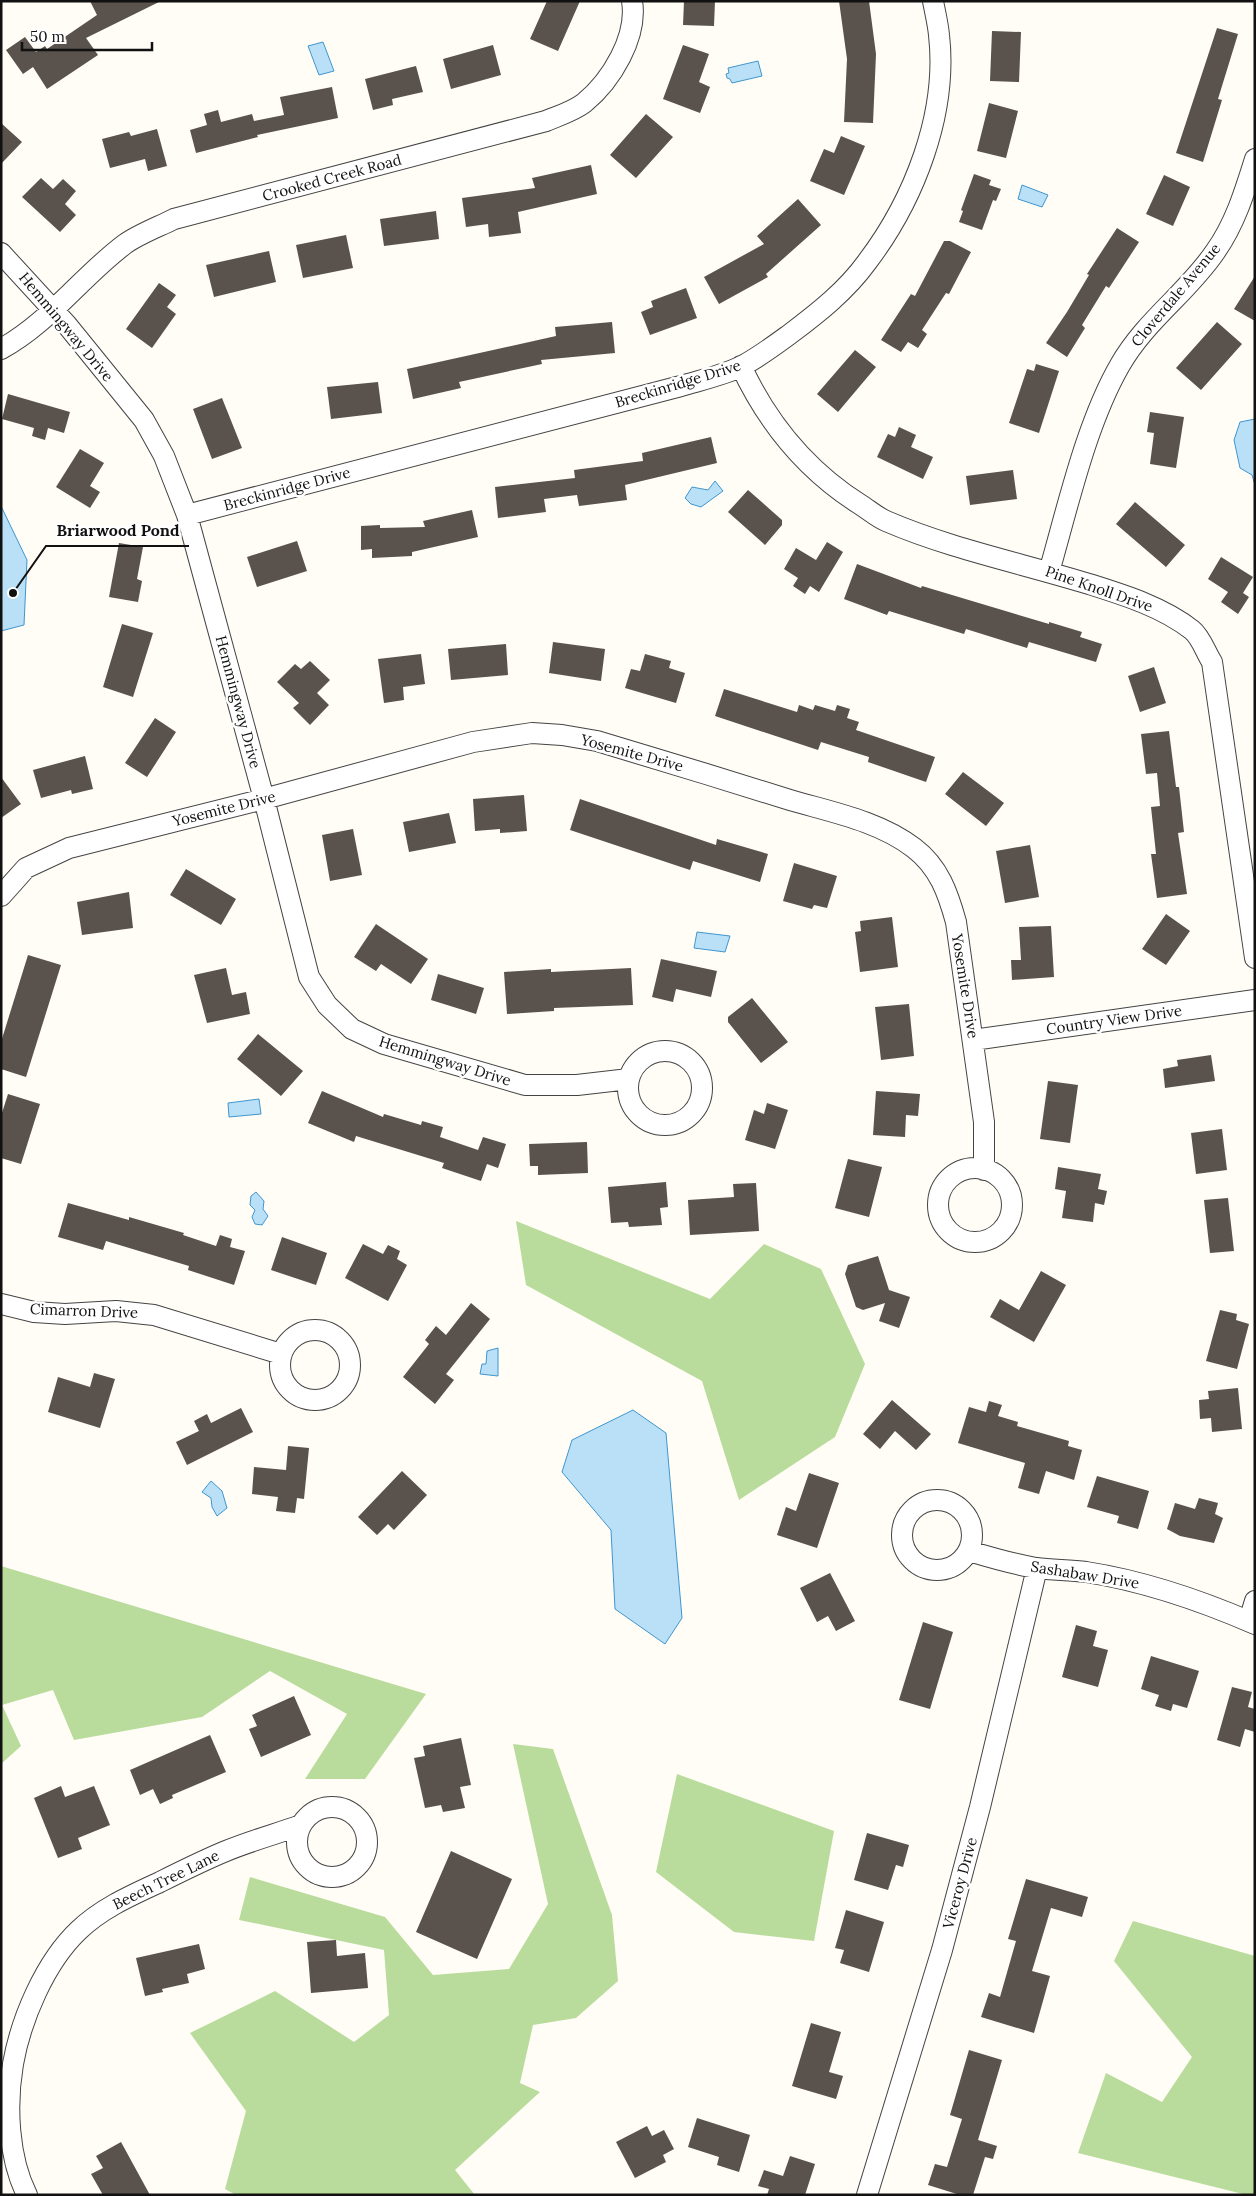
<svg xmlns="http://www.w3.org/2000/svg" width="1256" height="2196" font-family="Lora,serif">
  <style>
    .forest { fill: #b9dc9c }
    .water { fill: #b9e0f7; stroke: #3f96cf }
    .building { fill: #5a524d }
    .lines { fill: none; stroke-linecap: round; stroke-linejoin: round }
    .minor-casing { stroke: #444; stroke-width: 22 }
    .minor { stroke: #fff; stroke-width: 20 }
    .labels { text-anchor: middle; stroke-width: 5; stroke-linejoin: round; paint-order: stroke }
    .street-label { font-size: 15px; fill: #111; stroke: #fff }
    .leader { fill: none; stroke: #111; stroke-width: 2 }
    .callout-dot { fill: #111; stroke: #fff; stroke-width: 2 }
    .callout-label { font-size: 16px; text-anchor: middle; font-weight: bold; fill: #111; stroke: #fff; stroke-width: 5; stroke-linejoin: round; paint-order: stroke }
  </style>
  <rect width="100%" height="100%" fill="#fffdf5"/>
  <!-- forest -->
  <path class="forest" d="M516,1221L710,1299L764,1244L821,1269L865,1364L835,1437L739,1500L702,1381L526,1285Z
    M1,1566L426,1694L365,1779H305L347,1714L270,1671L202,1717L74,1740L53,1690L2,1705L21,1746L1,1764Z
    M513,1744L553,1749L612,1915L618,1981L576,2018L533,2025L520,2083L540,2092L455,2170L475,2195H236L225,2189L246,2111L190,2033L275,1991L354,2042L389,2015L384,1950L239,1920L250,1877L385,1917L433,1975L509,1969L548,1904Z
    M677,1774L834,1831L814,1941L734,1932L656,1872Z
    M1133,1921L1255,1956V2195H1247L1078,2153L1106,2073L1162,2102L1192,2057L1114,1961Z"/>
  <!-- water -->
  <path class="water" d="M323,42L334,71L319,75L308,46Z
    M758,61L762,76L732,83L730,79L727,78L726,74L729,73L728,68Z
    M1022,185L1048,195L1042,207L1018,199Z
    M1255,419V485L1252,475L1240,468L1234,440L1240,422Z
    M715,481L723,491L701,507L691,504L685,498L692,487L708,490Z
    M1,506L27,560L24,625L1,631Z
    M697,932L730,936L725,952L694,948Z
    M259,1099L261,1114L229,1117L228,1103Z
    M256,1192L264,1201L263,1209L268,1216L262,1225L255,1224L252,1217L255,1210L250,1205L251,1196Z
    M498,1348V1376L480,1374L482,1364H486L487,1351Z
    M633,1410L666,1433L682,1618L665,1644L615,1609L611,1530L562,1472L572,1440Z
    M211,1481L222,1491L227,1508L217,1516L212,1507L211,1498L202,1492Z"/>
  <!-- building -->
  <path class="building" d="M90,1H161L86,38L98,55L47,89L33,67L23,74L6,50L25,37L36,52L45,46L47,49L97,15Z
    M547,1H580L558,51L530,39Z
    M684,1H715L714,26L683,25Z
    M839,1H869L876,54L873,123L844,122L847,59Z
    M1217,28L1238,34L1218,99L1222,100L1203,162L1176,153Z
    M992,31L1021,32L1019,82L990,81Z
    M493,45L501,75L451,89L443,59Z
    M683,45L709,54L699,82L710,87L700,113L663,99Z
    M416,66L423,92L392,99L393,105L373,110L365,79Z
    M332,87L338,118L257,135L258,137L196,153L190,130L207,125L204,114L218,110L221,122L252,114L254,121L284,115L280,97Z
    M989,103L1018,111L1006,158L977,151Z
    M646,114L673,137L636,178L610,155Z
    M1,123L22,142L1,164Z
    M157,129L167,166L148,171L145,159L110,168L102,139L129,132L131,136Z
    M841,136L865,146L844,195L810,181L824,149L834,153Z
    M591,165L597,194L518,212L521,233L489,237L488,224L466,227L462,198L535,188L532,178Z
    M974,174L991,180L989,185L1001,189L996,201L993,200L982,230L959,222L963,211L961,210Z
    M1164,175L1190,187L1173,226L1146,214Z
    M41,178L53,189L63,179L76,191L65,204L76,215L60,232L22,197Z
    M798,199L821,225L766,274L768,277L719,304L704,277L764,244L757,236Z
    M436,211L439,239L384,246L380,219Z
    M1117,228L1139,242L1109,288L1106,286L1082,325L1085,328L1067,357L1046,343L1067,312L1089,275L1087,274Z
    M346,235L353,268L303,278L296,245Z
    M944,241H950L971,252L949,294L946,293L922,330L927,334L918,348L908,342L901,352L881,340L911,294L915,296Z
    M269,251L276,282L214,297L206,265Z
    M1255,276V321L1234,309Z
    M159,283L176,295L167,307L176,314L152,348L126,329Z
    M686,288L697,318L650,335L641,312L653,307L651,301Z
    M612,322L615,353L541,360L542,364L459,382L461,388L413,399L407,369L556,336L555,327Z
    M1217,322L1242,344L1201,390L1176,368Z
    M855,350L876,367L838,412L817,394Z
    M1036,364L1059,371L1039,433L1009,423L1027,369L1034,371Z
    M378,382L382,413L331,419L327,387Z
    M8,394L70,412L64,433L48,428L45,440L32,436L34,428L2,419Z
    M222,398L242,448L212,459L193,409Z
    M1150,412L1184,417L1176,468L1150,464L1154,433L1147,432Z
    M899,427L916,435L911,447L933,457L923,479L877,457L888,434L895,437Z
    M711,437L717,463L625,485L627,500L579,506L577,495L544,499L546,512L498,518L495,487L575,478L574,470L643,461L642,453Z
    M80,449L104,463L90,486L100,492L90,508L56,487Z
    M1013,470L1017,499L970,505L966,476Z
    M748,490L782,520V525L765,545L728,512Z
    M1135,502L1185,545L1166,567L1116,524Z
    M472,510L478,537L412,552V556L372,558V549L361,550V526L380,525V528L425,527L423,521Z
    M297,541L307,571L257,587L247,557Z
    M827,542L843,552L819,592L810,586L805,594L793,586L798,578L784,569L796,548L816,560Z
    M119,543L143,547L137,579L142,581L138,602L109,597Z
    M1221,557L1253,577L1243,593L1249,597L1238,614L1221,602L1228,592L1208,579Z
    M857,564L921,588L922,586L1049,624V622L1082,632L1080,637L1102,644L1096,662L1029,642L1027,648L966,629L964,634L889,611L887,615L844,599Z
    M122,624L153,633L133,697L103,687Z
    M553,642L605,649L601,681L549,673Z
    M506,644L508,675L451,680L448,649Z
    M421,654L425,684L403,687L404,700L384,703L378,659Z
    M645,654L671,661L669,668L685,673L676,703L625,688L631,669L640,671Z
    M310,661L330,680L317,693L329,705L310,725L293,708L299,703L277,682L295,664L301,669Z
    M1154,667L1166,703L1140,712L1128,676Z
    M724,689L797,712L799,705L813,710L815,705L835,711L837,705L850,709L847,718L859,722L856,730L935,757L926,782L868,762L869,757L821,742L818,750L715,716Z
    M155,718L176,732L147,777L125,763Z
    M1169,731L1176,787H1179L1184,832L1178,833L1187,894L1157,898L1151,854H1156L1151,807L1160,806L1157,773L1146,774L1141,734Z
    M85,756L93,789L72,794L71,790L41,798L33,770Z
    M963,772L1004,803L986,826L945,794Z
    M1,777L21,804L1,818Z
    M524,795L527,831L500,833V829L475,831L473,799Z
    M580,799L716,845L717,839L768,854L760,882L693,861L690,870L570,830Z
    M449,813L456,843L409,852L403,822Z
    M353,829L362,875L330,881L322,835Z
    M1030,845L1039,897L1005,903L996,851Z
    M794,863L837,876L827,908L814,905L812,909L783,901Z
    M186,869L236,899L221,925L170,895Z
    M129,892L133,928L82,935L77,902Z
    M1166,914L1190,931L1166,965L1142,949Z
    M892,917L898,967L860,972L855,932L861,931L860,921Z
    M376,924L428,959L411,984L381,964L376,971L354,957Z
    M1051,926L1054,977L1012,980L1011,960H1021L1019,927Z
    M28,955L61,965L26,1077L1,1069V1042Z
    M661,959L717,971L711,997L676,989L673,1002L652,997Z
    M226,968L232,995L246,992L250,1014L207,1023L194,975Z
    M631,968L633,1005L554,1008V1011L507,1014L504,972L551,969V972Z
    M438,974L484,988L476,1014L431,1000Z
    M752,998L788,1042L761,1063L728,1022V1017Z
    M909,1004L914,1056L881,1060L875,1007Z
    M258,1034L303,1071L281,1096L237,1059Z
    M1211,1055L1215,1081L1165,1088L1163,1069L1178,1066L1177,1060Z
    M1048,1081L1078,1085L1070,1143L1040,1139Z
    M322,1091L383,1117L384,1114L421,1125L422,1121L443,1127L440,1137L478,1150L483,1137L506,1144L498,1168L487,1164L481,1181L442,1168L444,1163L356,1136L354,1142L308,1123Z
    M876,1091L920,1094L918,1116L906,1115L905,1137L873,1135Z
    M8,1094L40,1104L21,1164L1,1158V1116Z
    M767,1103L788,1110L775,1149L745,1140L754,1110L764,1114Z
    M1222,1129L1227,1170L1196,1174L1191,1133Z
    M587,1142L588,1173L538,1175V1166H530L529,1144Z
    M848,1159L882,1167L869,1217L835,1208Z
    M1058,1167L1101,1174L1098,1189L1107,1191L1104,1205L1095,1203L1093,1222L1062,1218L1066,1191L1055,1189Z
    M666,1182L668,1207L660,1208L662,1225L629,1227L628,1222L611,1223L608,1187Z
    M756,1183L759,1231L690,1235L688,1200L734,1197L733,1184Z
    M1228,1198L1234,1251L1210,1253L1204,1200Z
    M68,1203L129,1220V1217L184,1233L183,1235L216,1246L220,1235L232,1239L230,1247L245,1251L234,1285L188,1270L189,1266L106,1241L103,1250L58,1237Z
    M282,1237L327,1253L316,1285L271,1270Z
    M363,1244L383,1254L388,1245L400,1251L397,1259L407,1265L388,1301L345,1278Z
    M878,1256L889,1290L910,1297L899,1328L879,1321L885,1303L863,1310L856,1307L845,1274L848,1265Z
    M1041,1271L1066,1285L1034,1342L990,1317L1000,1299L1019,1310Z
    M471,1303L490,1319L446,1374L454,1380L435,1404L403,1377L429,1344L425,1340L436,1326L446,1335Z
    M1220,1310L1237,1314L1236,1320L1249,1324L1237,1369L1206,1361Z
    M94,1373L115,1379L100,1428L48,1412L58,1377L90,1387Z
    M1238,1388L1242,1429L1212,1432L1211,1418L1200,1419L1199,1400L1209,1399L1208,1391Z
    M892,1400L931,1434L916,1450L895,1431L880,1449L863,1434Z
    M989,1401L1002,1405L998,1416L1018,1422L1017,1426L1069,1441L1068,1446L1082,1450L1074,1480L1046,1471L1039,1494L1018,1488L1025,1463L958,1443L969,1407L986,1412Z
    M241,1408L253,1432L187,1465L176,1442L199,1431L194,1421L207,1414L211,1423Z
    M288,1446L309,1448L304,1499L297,1498L295,1513L276,1511L278,1497L252,1494L254,1467L286,1470Z
    M402,1471L427,1495L394,1530L388,1524L377,1535L358,1517Z
    M809,1473L839,1483L817,1548L777,1535L786,1507L796,1511Z
    M1097,1476L1149,1491L1138,1529L1117,1523L1119,1516L1087,1507Z
    M1199,1498L1218,1503L1215,1514L1223,1518L1214,1543L1180,1536L1167,1529L1175,1503L1195,1509Z
    M830,1573L855,1621L836,1631L828,1616L817,1622L800,1588Z
    M923,1622L953,1632L930,1709L899,1700Z
    M1076,1625L1097,1631L1093,1646L1108,1650L1098,1687L1062,1677Z
    M1151,1656L1199,1671L1187,1708L1173,1704L1171,1711L1155,1706L1159,1695L1141,1689Z
    M1232,1687L1252,1692L1248,1707L1255,1709V1732L1245,1729L1240,1747L1217,1740Z
    M294,1696L311,1735L261,1757L249,1729L257,1726L252,1715Z
    M210,1735L226,1772L172,1795L173,1798L160,1804L153,1789L140,1795L130,1770Z
    M461,1738L471,1785L460,1787L465,1808L443,1812L441,1805L425,1808L414,1758L425,1756L423,1746Z
    M61,1786L65,1797L94,1786L110,1825L78,1838L82,1849L58,1858L34,1798Z
    M867,1833L909,1845L903,1867L896,1865L888,1890L854,1880Z
    M451,1851L512,1879L477,1959L416,1932Z
    M1026,1879L1088,1897L1082,1917L1051,1908L1032,1971L1050,1976L1034,2033L981,2017L989,1993L1000,1997L1016,1941L1008,1939Z
    M846,1910L884,1922L869,1972L840,1963L844,1950L835,1948Z
    M336,1940L337,1956L365,1953L368,1988L311,1993L307,1942Z
    M199,1944L205,1969L187,1974L189,1983L162,1989L163,1992L145,1996L136,1958Z
    M811,2023L841,2032L829,2072L843,2076L836,2099L792,2086Z
    M969,2050L1002,2060L978,2140L997,2146L993,2159L985,2157L973,2195H960L928,2185L935,2164L947,2167L962,2119L950,2115Z
    M697,2118L750,2135L739,2172L717,2165L719,2157L688,2147Z
    M647,2126L652,2136L664,2130L674,2149L663,2155L666,2162L635,2178L616,2142Z
    M121,2142L150,2195H103L91,2174L103,2168L96,2156Z
    M790,2156L815,2164L805,2195H767L769,2189L758,2186L764,2170L783,2176Z"/>
  <g class="lines">
    <defs>
      <path id="minor" d="M1,253L67,325L144,420L164,456L187,515L264,799L309,977L327,1005L352,1029L384,1044L525,1085H577L629,1079
        M1,349C49,323 82,276 125,244C139,234 158,227 174,219L546,121C558,116 574,111 584,103C611,81 638,37 632,1
        M741,366C768,424 807,471 861,505C869,510 877,517 886,521C951,549 1021,563 1089,584C1124,595 1163,607 1192,630C1201,637 1206,653 1212,662L1255,958
        M187,515L681,386C701,380 724,375 742,366C759,357 775,345 790,334C818,313 846,291 867,262C914,200 948,114 939,35C938,24 935,12 933,1
        M1049,572C1068,506 1086,424 1120,365C1145,321 1187,293 1215,252C1235,224 1245,191 1255,159
        M1,896L26,868L69,848L264,799L473,742L532,733L562,735L597,741C661,760 726,780 790,800C831,812 879,821 914,848C939,867 948,893 956,922L984,1122V1170
        M973,1040L1255,1000
        M628 1088a37 37 0 1 1 74 0a37 37 0 1 1-74 0Z
        M938 1205a37 37 0 1 1 74 0a37 37 0 1 1-74 0Z
        M1,1304L34,1312L65,1314L116,1311L154,1315L281,1354
        M280 1365a35 35 0 1 1 70 0a35 35 0 1 1-70 0Z
        M902 1535a35 35 0 1 1 70 0a35 35 0 1 1-70 0Z
        M969,1551C992,1558 1013,1564 1036,1568C1053,1570 1070,1570 1086,1572C1144,1581 1202,1601 1255,1624
        M1249,1621L1255,1601
        M297 1842a35 35 0 1 1 70 0a35 35 0 1 1-70 0Z
        M27,2195C8,2157 6,2105 13,2064C21,2019 45,1962 79,1930C102,1908 132,1895 160,1882C182,1871 204,1860 226,1851C250,1841 276,1834 301,1825
        M867,2195L942,1950L980,1807L1037,1568"/>
    </defs>
    <!-- minor casing -->
    <use href="#minor" class="minor-casing"/>
    <!-- minor -->
    <use href="#minor" class="minor"/>
  </g>
  <g class="labels">
    <!-- street labels -->
    <g class="street-label">
      <text transform="translate(332 178) rotate(-15)" y="5">Crooked Creek Road</text>
      <text transform="translate(1176 295) rotate(-50)" y="5">Cloverdale Avenue</text>
      <text transform="translate(66 327) rotate(50)" y="5">Hemmingway Drive</text>
      <text transform="translate(678 384) rotate(-17)" y="5">Breckinridge Drive</text>
      <text transform="translate(287 489) rotate(-15)" y="5">Breckinridge Drive</text>
      <text transform="translate(1099 589) rotate(19)" y="5">Pine Knoll Drive</text>
      <text transform="translate(238 702) rotate(75)" y="5">Hemmingway Drive</text>
      <text transform="translate(632 753) rotate(15)" y="5">Yosemite Drive</text>
      <text transform="translate(224 809) rotate(-14)" y="5">Yosemite Drive</text>
      <text transform="translate(965 986) rotate(81)" y="5">Yosemite Drive</text>
      <text transform="translate(1114 1020) rotate(-8)" y="5">Country View Drive</text>
      <text transform="translate(445 1061) rotate(17)" y="5">Hemmingway Drive</text>
      <text transform="translate(84 1311) rotate(2)" y="5">Cimarron Drive</text>
      <text transform="translate(1085 1575) rotate(9)" y="5">Sashabaw Drive</text>
      <text transform="translate(166 1880) rotate(-26)" y="5">Beech Tree Lane</text>
      <text transform="translate(960 1883) rotate(-75)" y="5">Viceroy Drive</text>
    </g>
  </g>
  <!-- callouts -->
  <path class="leader" d="M13 593L46 546H189"/>
  <circle class="callout-dot" cx="13" cy="593" r="5"/>
  <g class="callout-label">
    <text x="118" y="536">Briarwood Pond</text>
  </g>
  <!-- border -->
  <rect width="1256" height="2196" fill="none" stroke="#111111" stroke-width="5"/>
  <!-- scale -->
  <path d="M22 42v8h130v-8" fill="none" stroke="#111111" stroke-width="2.5"/>
  <text x="30" y="42" font-size="15" fill="#111111" stroke="#ffffff" stroke-width="4" paint-order="stroke">50 m</text>
</svg>
